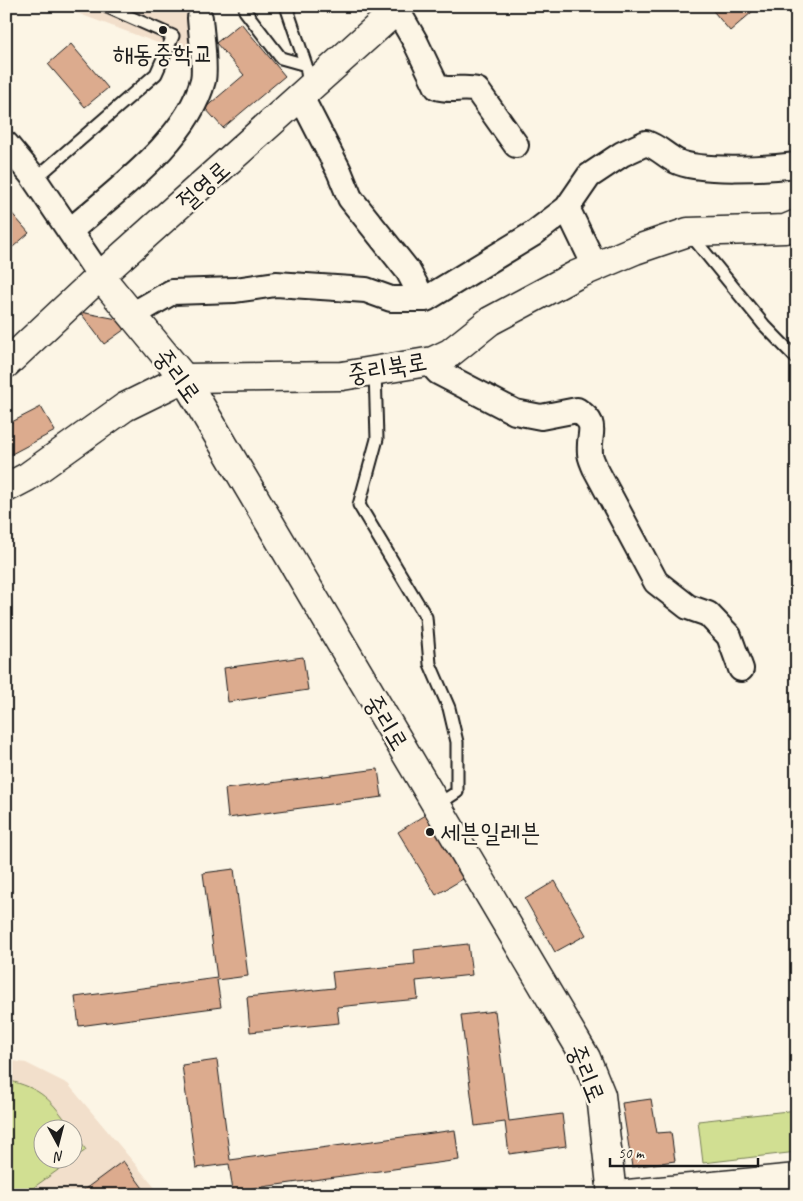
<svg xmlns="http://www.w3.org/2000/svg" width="803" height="1201" font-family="Caveat,'Poor Story',sans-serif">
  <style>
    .built { fill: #f2dfcb; fill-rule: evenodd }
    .green { fill: #d1df92; stroke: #767e57 }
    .building { fill: #dcab8e; stroke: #1c1c1c }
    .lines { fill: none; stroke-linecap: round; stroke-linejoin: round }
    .service-casing { stroke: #1c1c1c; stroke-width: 15 }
    .minor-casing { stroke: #1c1c1c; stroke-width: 28 }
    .tertiary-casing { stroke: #1c1c1c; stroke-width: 31 }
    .secondary-casing { stroke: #1c1c1c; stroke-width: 31 }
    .service { stroke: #fcf5e5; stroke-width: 11 }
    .minor { stroke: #fcf5e5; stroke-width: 24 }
    .tertiary { stroke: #fcf5e5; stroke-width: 28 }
    .secondary { stroke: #fcf5e5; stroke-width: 28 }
    .poi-dot { fill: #1c1c1c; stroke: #fcf5e5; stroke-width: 2 }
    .labels { text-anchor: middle; stroke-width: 4.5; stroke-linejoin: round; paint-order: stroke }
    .poi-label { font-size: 25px; fill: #1c1c1c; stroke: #fcf5e5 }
    .street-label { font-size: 25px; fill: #1c1c1c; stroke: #fcf5e5 }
  </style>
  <rect width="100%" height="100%" fill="#fcf5e5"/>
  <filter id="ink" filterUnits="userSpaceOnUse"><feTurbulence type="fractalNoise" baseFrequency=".02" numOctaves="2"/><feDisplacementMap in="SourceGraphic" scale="10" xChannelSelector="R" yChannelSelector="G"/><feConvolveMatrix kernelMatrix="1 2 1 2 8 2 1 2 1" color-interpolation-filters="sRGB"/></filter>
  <g filter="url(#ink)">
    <!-- built -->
    <path class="built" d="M58,6H214L190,55Z
      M6,1060L26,1063L68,1084L161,1195H6ZM42,1128H72V1158H42Z"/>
    <!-- green -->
    <path class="green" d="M6,1080C42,1088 51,1100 71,1128H42V1158H72L73,1131L86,1150L23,1195H6Z
      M797,1110V1152L703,1163L698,1121Z"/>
    <!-- building -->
    <path class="building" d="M709,6H759L730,31Z
      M241,23L285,76L223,128L205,108L244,75L216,43Z
      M71,44L108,88L85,107L48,64Z
      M9,210L29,233L6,253V213Z
      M80,312L123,320L128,327L104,344Z
      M41,407L55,431L6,457V425Z
      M303,657L308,690L228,702L224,668Z
      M378,769L382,797L228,818L225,789Z
      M429,813L468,876L436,895L398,832Z
      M234,869L248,976L217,980L221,1007L79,1026L75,997L217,978L203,873Z
      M555,881L586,935L555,952L525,899Z
      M468,944L472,975L416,981L418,999L337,1007L339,1023L250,1032L247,997L334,988L332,972L415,964L414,950Z
      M495,1011L509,1121L562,1114L566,1146L509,1154L505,1122L475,1126L461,1015Z
      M217,1060L230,1160L455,1130L459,1160L233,1191L229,1164L196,1168L182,1065Z
      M651,1099L657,1133L671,1132L675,1161L632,1167L622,1103Z
      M123,1161L148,1195H77Z"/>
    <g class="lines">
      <defs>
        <path id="service" d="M286,6L306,65L309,87
          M245,11L281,58L306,65
          M35,179L156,74L173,36L105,6
          M690,234L764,325L797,359
          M375,370L377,439L359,505L426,617L430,664L449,708L457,742V792L437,805"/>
        <path id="minor" d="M397,10L415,41L437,87C451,92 463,86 477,90L516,145
          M301,97L339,171L350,198L408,271L423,299
          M6,144L31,174L100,276
          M567,208L595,266
          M70,231C115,191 188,140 203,80C206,66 201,33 200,18
          M132,315L172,292L235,290L276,284L366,290L391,299H426L533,234L567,208L589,176L622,154L646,143C658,147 665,155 676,161C699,173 771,168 797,165
          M429,362L438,372L515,412L541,417L577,410C600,425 588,431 590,453C590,457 593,463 595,468L656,582L688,607L708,614L729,636L741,669"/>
        <path id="tertiary" d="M100,276L184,378L586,1058L601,1095L612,1195
          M617,1195L797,1178"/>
        <path id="secondary" d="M6,364L100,276L401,6
          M6,488L27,477L125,407L184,378L342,376L433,361L450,353L490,321L576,275L635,250L688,232L785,229L797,224"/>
      </defs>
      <!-- service casing -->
      <use href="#service" class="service-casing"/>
      <!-- minor casing -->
      <use href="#minor" class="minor-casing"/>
      <!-- tertiary casing -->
      <use href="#tertiary" class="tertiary-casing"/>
      <!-- secondary casing -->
      <use href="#secondary" class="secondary-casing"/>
      <!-- service -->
      <use href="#service" class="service"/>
      <!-- minor -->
      <use href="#minor" class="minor"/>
      <!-- tertiary -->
      <use href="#tertiary" class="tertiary"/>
      <!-- secondary -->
      <use href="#secondary" class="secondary"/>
    </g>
  </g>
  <!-- markers -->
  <g class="poi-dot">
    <circle cx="163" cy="30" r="5"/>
    <circle cx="430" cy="832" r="5"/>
  </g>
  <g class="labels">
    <!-- poi labels -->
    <g class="poi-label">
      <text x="163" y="62">해동중학교</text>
      <text x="440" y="841" text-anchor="start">세븐일레븐</text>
    </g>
    <!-- street labels -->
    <g class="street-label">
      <text transform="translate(203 185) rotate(-42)" y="9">절영로</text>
      <text transform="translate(387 367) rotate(-10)" y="9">중리북로</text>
      <text transform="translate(178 375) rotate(54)" y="9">중리로</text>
      <text transform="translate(387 722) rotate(59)" y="9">중리로</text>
      <text transform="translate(587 1073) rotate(68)" y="9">중리로</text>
    </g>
  </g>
  <!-- margin -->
  <rect width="803" height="1201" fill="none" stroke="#fcf5e5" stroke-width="25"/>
  <rect x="12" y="12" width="778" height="1176" fill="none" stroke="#1c1c1c" stroke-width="2" filter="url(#ink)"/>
  <!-- north arrow -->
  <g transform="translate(58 1144) rotate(173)"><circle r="24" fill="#fcf5e5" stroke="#a29e95"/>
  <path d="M0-4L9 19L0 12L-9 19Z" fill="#1c1c1c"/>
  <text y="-8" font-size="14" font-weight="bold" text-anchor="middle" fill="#1c1c1c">N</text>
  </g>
  <!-- scale -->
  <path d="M610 1158v8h148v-8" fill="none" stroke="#1c1c1c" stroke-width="2.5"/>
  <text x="618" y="1158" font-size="15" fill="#1c1c1c" stroke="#fcf5e5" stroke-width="4" paint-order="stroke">50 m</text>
</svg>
